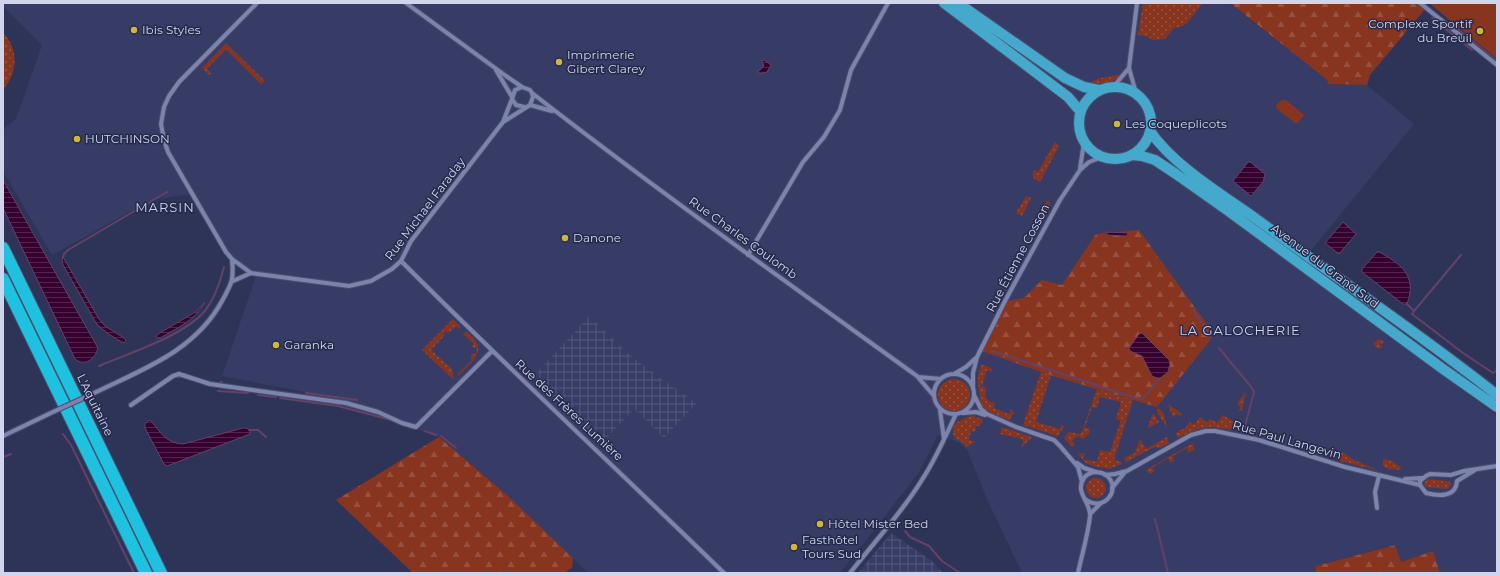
<svg xmlns="http://www.w3.org/2000/svg" width="1500" height="576" font-family="Montserrat,sans-serif">
  <style>
    .built { fill: #363c66 }
    .industrial { fill: url(#industrial-grid) }
    .grass { fill: url(#grass-dots) }
    .forest { fill: url(#forest-firs) }
    .pitch { fill: #88351f }
    .water { fill: url(#water-rules); stroke: #654167 }
    .lines { fill: none; stroke-linecap: round; stroke-linejoin: round }
    .stream { stroke: #654167; stroke-width: 2 }
    .minor-casing { stroke: #4b4f6d; stroke-width: 6 }
    .primary-casing { stroke: #4b4f6d; stroke-width: 12 }
    .motorway-casing { stroke: #4b4f6d; stroke-width: 14 }
    .minor { stroke: #7c84ad; stroke-width: 4 }
    .primary { stroke: #44a9cc; stroke-width: 10 }
    .motorway { stroke: #1ec2e1; stroke-width: 12 }
    .minor-bridge-casing { stroke: #4b4f6d; stroke-width: 6; stroke-linecap: butt }
    .minor-bridge { stroke: #7c84ad; stroke-width: 4 }
    .poi-dot { fill: #d4b635; stroke: #252a4c; stroke-width: 1.5 }
    .labels { text-anchor: middle; stroke-width: 3; stroke-linejoin: round; paint-order: stroke }
    .poi-label { font-size: 12px; fill: #d0d5eb; stroke: #252a4c; text-anchor: start }
    .street-label { font-size: 12px; fill: #d0d5eb; stroke: #252a4c }
    .neighbourhood-label { font-size: 13px; letter-spacing: 1px; fill: #d0d5eb; stroke: #252a4c }
  </style>
  <defs>
    <pattern id="industrial-grid" width="8" height="8" patternUnits="userSpaceOnUse"><rect width="8" height="8" fill="#363c66"/><path d="M0 4h8M4 0v8" fill="none" stroke="#52577c"/></pattern>
    <pattern id="grass-dots" width="8" height="8" patternUnits="userSpaceOnUse"><rect width="8" height="8" fill="#88351f"/><path d="M2 2h.1M6 6h.1" fill="none" stroke="#985140" stroke-width="1.8" stroke-linecap="round"/></pattern>
    <pattern id="forest-firs" width="22" height="20" patternUnits="userSpaceOnUse"><rect width="22" height="20" fill="#88351f"/><path d="M5 1l3.5 6h-7zM16 11l3.5 6h-7z" fill="#985140"/></pattern>
    <pattern id="water-rules" width="6" height="5" patternUnits="userSpaceOnUse"><rect width="6" height="5" fill="#37012f"/><path d="M0 2.5h6" fill="none" stroke="#53254d"/></pattern>
  </defs>
  <rect width="100%" height="100%" fill="#2e3457"/>
  <!-- built -->
  <path class="built" d="M3,3H1229L1326,79L1329,84L1367,85L1414,124L1297,268L1497,416V573H1440L1433,552L1400,562L1394,545L1316,566V573H1022L987,499L967,450L960,443L938,435L919,472L907,488L840,573H588L501,489L439,437L339,404L316,394L222,376L257,273H251L232,259L191,194L151,200L52,255L3,171V129L16,119L42,45L3,6Z"/>
  <!-- industrial -->
  <path class="industrial" d="M589,316L631,356L659,377L697,403L664,438L634,409L600,445L533,377Z
    M891,533L932,561L943,573H858Z"/>
  <!-- grass -->
  <path class="grass" d="M1143,3H1203L1188,22L1183,26L1174,28L1165,39L1153,40L1148,37L1138,35Z
    M3,33C20,50 17,73 3,90Z
    M226,43L265,81L261,84L226,49L207,69L211,73L209,75L202,68Z
    M1119,75V78L1109,83L1091,84V82L1100,78Z
    M1055,142L1058,145V148L1040,182C1034,179 1031,177 1034,170L1038,172Z
    M1026,196L1031,198L1022,216L1016,213Z
    M1048,199L1050,205L1049,209L1037,230L1032,228Z
    M453,319L461,327L459,329L456,326L449,333L446,331L443,334L445,335L431,350L452,369L454,380L422,350Z
    M466,331C469,334 475,339 477,343C483,355 466,368 458,376V373H460V371H462V369L465,368V366H467V364L471,361V354H476L477,348L471,347L474,344L463,334Z
    M1379,339L1384,342L1380,345L1383,347L1378,349L1375,346L1374,343Z
    M982,364L991,368L992,370V372L987,370L982,386L986,388L985,397L989,401L995,403L994,408L1009,414L1011,409L1014,413L1009,420C1001,416 989,413 983,407C980,404 980,397 979,392C978,381 976,375 982,364Z
    M1041,372L1051,375L1036,422L1060,429L1062,424L1064,427L1057,437L1049,433L1023,425Z
    M938 395a16 16 0 1 1 32 0a16 16 0 1 1-32 0Z
    M1097,389L1133,400L1114,459L1121,462L1122,464L1109,469L1094,466L1086,463L1078,454L1085,453L1083,459L1097,462L1100,450L1110,452L1120,423V420L1116,419L1121,402L1100,397L1097,408L1092,407L1085,427L1090,429L1089,434L1083,439L1078,436L1072,441L1075,445L1072,447L1064,438L1069,432L1080,434L1082,432Z
    M1246,391L1242,410L1238,412L1241,407L1237,404Z
    M1168,404L1182,414L1180,416L1176,414L1173,418Z
    M1159,408L1164,414L1167,428L1156,410Z
    M1153,413L1159,422L1149,428L1148,427Z
    M1223,415L1236,423L1239,420L1236,430L1211,427L1198,429L1178,438L1176,433L1185,428L1190,422L1194,425L1200,417L1207,423L1210,419L1217,423Z
    M972,416L983,419L980,426H976L975,432L971,431L969,440L975,442L967,447L962,442L956,439C946,426 961,418 972,416Z
    M1002,427L1032,437L1022,447L1023,441L1022,439L1000,434Z
    M1167,437L1169,443L1160,448L1154,447L1126,462L1124,458L1135,453L1140,439L1146,449Z
    M1193,443L1194,450L1188,453L1187,448L1173,456L1174,461L1170,463L1169,458L1153,467L1154,472L1150,474L1146,470Z
    M1342,452L1356,461L1373,468L1376,470L1336,460Z
    M1383,459C1390,459 1396,463 1401,468L1400,470L1389,469L1383,466Z
    M1086 488a10 10 0 1 1 20 0a10 10 0 1 1-20 0Z
    M1427,479L1447,481L1450,482L1451,485L1447,489L1426,487L1424,484Z"/>
  <!-- forest -->
  <path class="forest" d="M1230,3H1420L1426,8L1370,75L1367,85L1329,84L1326,79Z
    M1139,230L1211,330V339L1157,407L1053,376L981,351L1005,301L1024,298L1042,280L1062,285L1096,234Z
    M439,437L506,494L573,558L572,568L563,573H413L336,500Z
    M1395,545L1401,562L1433,551L1440,573H1316V566Z"/>
  <!-- pitch -->
  <path class="pitch" d="M1429,3H1497V59Z
    M1282,100H1286L1304,115L1298,123H1295L1277,109L1276,105Z"/>
  <!-- water -->
  <path class="water" d="M764,60L771,65L767,72L759,74L758,72L764,66L762,61Z
    M1249,161L1265,174L1263,182L1251,196L1233,181Z
    M3,180L98,348C95,359 85,367 75,359L3,208Z
    M1343,222L1356,234L1339,254L1325,243Z
    M1107,232L1128,233L1127,236L1107,235Z
    M1378,251C1400,264 1418,275 1407,304H1403L1362,272V269Z
    M63,257L99,319L105,326L124,338L126,340L125,342L124,343C113,338 104,331 96,323L62,263Z
    M205,302C195,321 177,328 160,338H157L156,336L158,334L197,311Z
    M1142,333L1169,360L1170,364L1168,372L1159,379L1152,376L1142,356L1130,351L1129,348L1139,334Z
    M149,420L151,421C161,433 166,443 183,444L243,428C247,428 251,429 250,434L167,466L164,464L145,428V424Z"/>
  <g class="lines">
    <!-- stream -->
    <path class="stream" d="M1432,18L1472,50
      M1454,26L1497,61
      M63,257L64,254L68,250L167,192
      M1407,304L1414,311L1412,314L1463,353L1493,373L1497,370
      M1193,310L1209,334V337
      M1414,311L1461,255
      M1219,348L1252,388L1254,392L1245,426L1246,430
      M992,351L1142,400L1159,379
      M99,366C129,353 184,336 205,311C215,298 220,283 224,267
      M220,382H222
      M218,391L248,393
      M306,393L357,400
      M258,395L276,397
      M280,398L338,406L391,420
      M249,430H258L266,437
      M425,431L436,435
      M63,434L71,445L134,573
      M441,436L456,448
      M3,457L11,454
      M1155,519L1168,573
      M905,531L910,537L929,546L942,561L960,573"/>
    <defs>
      <path id="minor" d="M257,3L179,82L169,96L164,107L161,124L164,140L168,152L226,252L232,259L251,273L349,286L371,281L392,269L401,261L411,241L503,122L512,99
        M406,3L506,76L522,87L530,90L532,93C658,191 788,283 917,376L934,396
        M1420,3L1497,65
        M496,70L512,97
        M1114,86L1129,68
        M522,87L515,90L512,99L516,105L524,107
        M1136,93L1129,68L1137,3
        M530,105L552,111
        M503,122L530,105L533,97L532,93
        M1080,169L1084,142
        M748,255L803,162L824,137L840,110L851,70L888,3
        M401,261C507,367 617,469 724,573
        M233,281L251,273
        M954,374L966,367L977,357
        M934 394a20 20 0 1 1 40 0a20 20 0 1 1-40 0Z
        M918,377L941,379
        M973,389V373L977,357L1005,301L1060,200L1080,170L1089,162L1102,157
        M974,395L981,409L987,414L1016,427L1045,437L1054,440L1060,446L1078,467L1082,482
        M88,396C138,371 194,353 222,301C232,283 234,280 232,259
        M131,405L173,376L179,374L210,384L346,403L378,412L402,423L416,427L492,351
        M940,410L944,439
        M963,413L976,412L985,415
        M3,436L55,411
        M1077,463L1084,468L1096,472
        M1475,470L1457,481C1456,498 1438,496 1426,493L1420,485V481L1426,476L1430,474L1451,475L1464,471L1497,466
        M1105,475L1115,474L1127,471L1191,435L1206,431H1215L1259,440L1345,467L1420,485
        M1405,479L1423,478
        M1112,488L1125,472
        M1377,508L1375,492L1379,476
        M1090,514L1100,504
        M850,573C875,541 904,510 925,475C937,456 946,435 956,414
        M1078,573C1082,554 1088,535 1090,516C1091,502 1074,492 1084,478C1086,475 1090,473 1094,472C1099,472 1103,473 1106,475C1123,488 1104,514 1085,499"/>
      <path id="primary" d="M944,3L1068,97L1080,111
        M958,3L1065,78L1084,87L1099,90
        M1079 123a36 36 0 1 1 72 0a36 36 0 1 1-72 0Z
        M1150,131C1173,165 1221,194 1255,218C1335,277 1419,333 1497,395
        M1132,155L1142,156L1155,160L1176,174L1227,210L1443,369L1497,407"/>
      <path id="motorway" d="M3,248L161,573
        M3,279L146,573"/>
    </defs>
    <!-- minor casing -->
    <use href="#minor" class="minor-casing"/>
    <!-- primary casing -->
    <use href="#primary" class="primary-casing"/>
    <!-- motorway casing -->
    <use href="#motorway" class="motorway-casing"/>
    <!-- minor -->
    <use href="#minor" class="minor"/>
    <!-- primary -->
    <use href="#primary" class="primary"/>
    <!-- motorway -->
    <use href="#motorway" class="motorway"/>
    <defs>
      <path id="minor-bridge" d="M55,411L88,396"/>
    </defs>
    <!-- minor-bridge casing -->
    <use href="#minor-bridge" class="minor-bridge-casing"/>
    <!-- minor-bridge -->
    <use href="#minor-bridge" class="minor-bridge"/>
  </g>
  <!-- markers -->
  <g class="poi-dot">
    <circle cx="134" cy="30" r="4"/>
    <circle cx="1480" cy="31" r="4"/>
    <circle cx="559" cy="62" r="4"/>
    <circle cx="1117" cy="124" r="4"/>
    <circle cx="77" cy="139" r="4"/>
    <circle cx="565" cy="238" r="4"/>
    <circle cx="276" cy="345" r="4"/>
    <circle cx="820" cy="524" r="4"/>
    <circle cx="794" cy="547" r="4"/>
  </g>
  <g class="labels">
    <!-- poi labels -->
    <g class="poi-label">
      <text x="1472" y="28" text-anchor="end">Complexe Sportif<tspan x="1472" dy="14">du Breuil</tspan></text>
      <text x="142" y="34">Ibis Styles</text>
      <text x="567" y="59">Imprimerie<tspan x="567" dy="14">Gibert Clarey</tspan></text>
      <text x="1125" y="128">Les Coqueplicots</text>
      <text x="85" y="143">HUTCHINSON</text>
      <text x="573" y="242">Danone</text>
      <text x="284" y="349">Garanka</text>
      <text x="828" y="528">Hôtel Mister Bed</text>
      <text x="802" y="544">Fasthôtel<tspan x="802" dy="14">Tours Sud</tspan></text>
    </g>
    <!-- street labels -->
    <g class="street-label">
      <text transform="translate(425 209) rotate(-53)" y="4">Rue Michael Faraday</text>
      <text transform="translate(743 238) rotate(36)" y="4">Rue Charles Coulomb</text>
      <text transform="translate(1018 258) rotate(-62)" y="4">Rue Étienne Cosson</text>
      <text transform="translate(1325 266) rotate(37)" y="4">Avenue du Grand Sud</text>
      <text transform="translate(95 405) rotate(64)" y="4">L'Aquitaine</text>
      <text transform="translate(569 410) rotate(43)" y="4">Rue des Frères Lumière</text>
      <text transform="translate(1287 440) rotate(16)" y="4">Rue Paul Langevin</text>
    </g>
    <!-- neighbourhood labels -->
    <g class="neighbourhood-label">
      <text x="165" y="212">MARSIN</text>
      <text x="1240" y="335">LA GALOCHERIE</text>
    </g>
  </g>
  <!-- border -->
  <rect width="1500" height="576" fill="none" stroke="#d0d5eb" stroke-width="8"/>
</svg>
